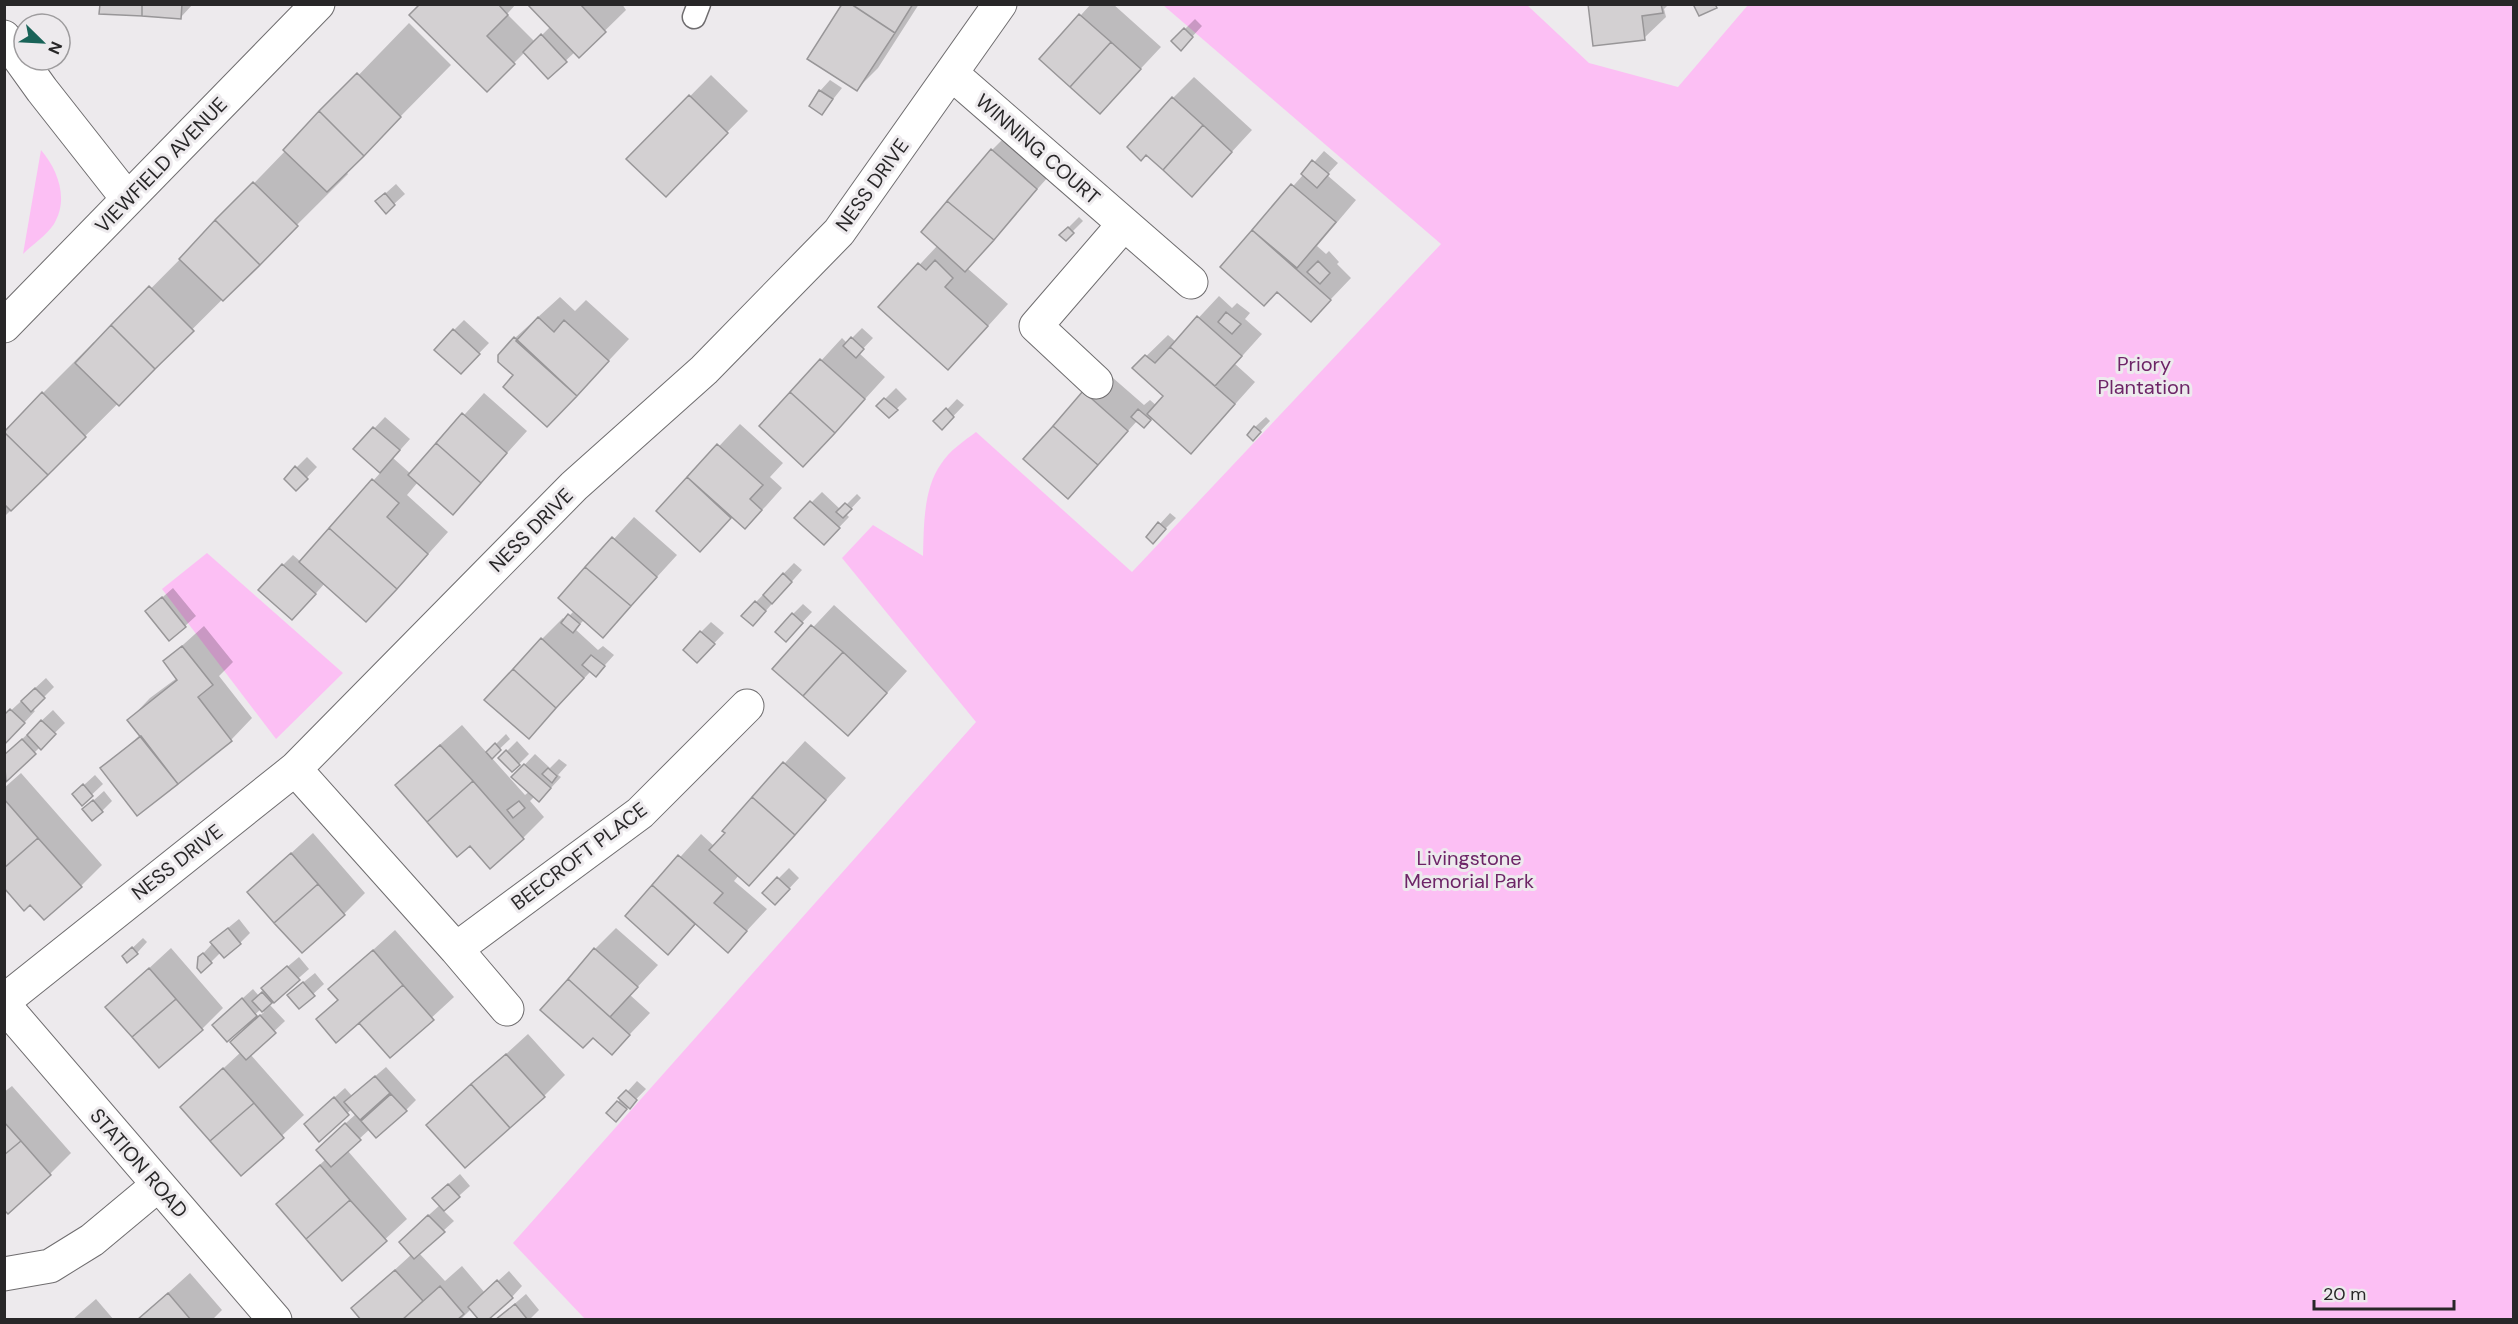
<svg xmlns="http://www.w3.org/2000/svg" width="2518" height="1324" font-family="'DM Sans',sans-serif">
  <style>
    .green { fill: #fcbff4 }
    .shadow { fill: #0003 }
    .building { fill: #d3d0d2; stroke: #989698; stroke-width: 1.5 }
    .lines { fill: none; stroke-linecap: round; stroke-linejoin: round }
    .lane-casing { stroke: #6f6d6f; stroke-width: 25 }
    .street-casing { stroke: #6f6d6f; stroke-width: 35 }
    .secondary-casing { stroke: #6f6d6f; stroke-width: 35 }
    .lane { stroke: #fff; stroke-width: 22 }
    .street { stroke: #fff; stroke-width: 33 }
    .secondary { stroke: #fff; stroke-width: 33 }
    .labels { text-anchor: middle; stroke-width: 6; stroke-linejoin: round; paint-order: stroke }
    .street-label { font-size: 20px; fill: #282728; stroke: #edeaed }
    .park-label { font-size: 20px; fill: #6d2567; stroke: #edeaed }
  </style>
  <rect width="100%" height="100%" fill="#edeaed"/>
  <!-- green -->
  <path class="green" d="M1163,5H1527L1589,63L1678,87L1748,5H2513V1319H585L513,1243L976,722L842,558L873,525L923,556C924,527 923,489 941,464C950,450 964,441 976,432L1132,572L1441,244Z
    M41,150C58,170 69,199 54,224C47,235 32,245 23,254Z
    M207,553L343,673L276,739L162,589Z"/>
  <!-- shadow -->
  <path class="shadow" d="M101,4H193L181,17Z
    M422,4H516L507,14L535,42L550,27L529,4H622L626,10L579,56L575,52L548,77L525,52L487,90Z
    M844,4H919L878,68L857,89Z
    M1091,4H1113L1161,47L1100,112L1041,59Z
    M1590,4H1669L1664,9L1666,17L1644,38Z
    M1195,19L1202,26L1191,38L1173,41Z
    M409,23L451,65L346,172L348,174L4,517V432L94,342L96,344L202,237Z
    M711,75L748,111L665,195L628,159Z
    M1194,77L1252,130L1192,195L1146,153L1173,98Z
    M830,80L842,88L822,113L820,91Z
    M1013,129L1057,167L967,268L1008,304L969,347L880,307L938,245L992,150Z
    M1324,151L1338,163L1327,175L1356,200L1317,246L1326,254L1329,251L1339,262L1337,264L1351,278L1311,320L1278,290L1222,267Z
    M396,184L405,194L394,204L377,201Z
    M1079,217L1083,221L1065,239L1061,235Z
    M1219,296L1232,308L1237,303L1250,313L1245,319L1262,334L1235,364L1255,382L1212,430L1153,418L1144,426L1137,421L1068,497L1025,458L1105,371L1144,405L1150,400L1157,406L1166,396L1134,368L1168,335L1176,342Z
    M560,297L575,311L586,300L629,339L568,404L515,375V338Z
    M464,320L489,343L461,372L454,330Z
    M862,328L873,338L859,353L885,377L825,443L761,426L842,338L847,343Z
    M896,388L907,399L889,416L878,406Z
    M484,393L527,431L453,513L418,482L407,495L448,532L388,599L325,583L303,608L283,565L293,555L301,562L381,472L355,449L385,417L410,439L393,458L411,474Z
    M957,399L964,405L942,428L936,421Z
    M1266,417L1270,421L1253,439L1255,427Z
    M740,424L783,463L770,477L782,488L766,506L745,527L732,517L721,529L658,511Z
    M307,457L317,467L296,489L286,478Z
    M822,492L841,510L857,494L861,498L846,514L849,517L824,543L796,518Z
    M1170,513L1176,518L1163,531L1148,537Z
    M634,517L677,555L603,636L584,620L575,629L598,650L603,646L614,655L596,675L591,671L529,737L542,639L563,618L565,620L574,611L560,598Z
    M794,563L802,570L763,614L756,602Z
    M173,588L196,616L185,626L147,611Z
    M803,604L812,612L796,629L793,614Z
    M834,605L907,671L869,713L774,669Z
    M711,622L724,633L697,661L701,632Z
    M204,626L233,662L219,676L252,718L231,740L138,813L102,769L141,734L129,720L150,698L177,678L165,661Z
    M46,678L54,687L32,709L35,711L13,735L4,717Z
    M53,710L65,723L6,780L4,756Z
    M462,725L487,753L506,734L510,739L491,757L525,795L530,791L513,777L535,754L550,768L559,759L567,765L558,775L561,777L550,789L535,796L530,801L544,817L523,838L418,764Z
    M517,741L529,754L519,764L500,758Z
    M805,741L846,778L770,862L739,875L734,881L767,909L728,951L697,923L668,953L627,916L701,834L715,847L727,833L724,830Z
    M21,773L102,865L81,886L30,903L4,886V788Z
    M95,775L103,784L82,804L74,794Z
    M104,791L112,801L102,811L84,809Z
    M313,833L365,893L344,914L249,892Z
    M789,868L799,878L785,893L778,879Z
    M239,919L250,933L240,943L221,952L211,962L199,958L223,932Z
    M616,928L658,965L630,995L650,1013L612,1053L595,949Z
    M395,930L454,997L390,1056L359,1021L318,1019L339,998L330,989Z
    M143,938L147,942L137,953L124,956Z
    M171,948L223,1008L202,1029L107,1007Z
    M299,957L309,969L269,1004L285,1021L250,1054L304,1115L241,1174L182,1107L241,1052L242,1032L264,1012L261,1009L227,1040L224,1015L253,989L259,996L274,978Z
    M315,973L324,984L299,1007L300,985Z
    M528,1034L565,1075L544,1096L428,1125Z
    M386,1067L416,1100L406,1110L370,1129L347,1150L407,1219L342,1279L278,1204L326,1159L328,1139L356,1114L352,1109L319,1139L316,1114L345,1088L352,1096Z
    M637,1081L646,1089L616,1120L608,1113Z
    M12,1086L71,1153L50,1174L4,1208V1092Z
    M460,1174L470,1186L443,1210L454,1221L419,1253L445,1281L462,1266L485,1293L509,1271L522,1286L512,1297L471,1309L460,1320H363L353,1308L412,1254L411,1231L440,1205L444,1188Z
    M190,1273L222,1310L212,1320H138Z
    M526,1294L539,1310L529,1320H496Z
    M96,1299L114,1320H72Z"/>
  <!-- building -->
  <path class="building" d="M100,4H142V16L99,14Z
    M142,4H182L181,19L142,16Z
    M420,4H498L508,15L487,36L515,64L487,92L409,15Z
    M527,4H580L606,32L579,58Z
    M842,4H851L895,33L857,91L807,59Z
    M851,4H913L895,33Z
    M1588,4H1661L1663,13L1642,16L1645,40L1593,46Z
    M1693,4H1715L1717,8L1699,16Z
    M1079,14L1111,42L1070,87L1039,59Z
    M1184,28L1193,37L1181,51L1171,41Z
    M541,34L567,62L548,79L523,52Z
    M1111,42L1141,69L1100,114L1070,87Z
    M357,73L401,117L364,156L319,111Z
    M819,90L833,99L822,115L809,106Z
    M689,95L728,133L666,197L626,159Z
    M1172,97L1203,125L1163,170L1146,155L1141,161L1127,147Z
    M319,111L364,156L327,192L283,150Z
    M1203,125L1232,152L1192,197L1163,170Z
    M991,149L1037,189L994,240L947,201Z
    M1312,160L1329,174L1317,188L1301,174Z
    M253,182L298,226L260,265L215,220Z
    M1291,184L1336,222L1297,268L1252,230Z
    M385,193L395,205L386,214L375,201Z
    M947,201L994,240L965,272L921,232Z
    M215,220L260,265L223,301L179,259Z
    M1068,227L1074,233L1066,241L1059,235Z
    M1252,230L1331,300L1311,322L1277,292L1264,306L1220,267Z
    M935,260L953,278L945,287L988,326L948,370L878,307L918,263L926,270Z
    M1318,261L1330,273L1320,284L1307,272Z
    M149,286L194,331L155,369L111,325Z
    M1226,312L1241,324L1232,334L1218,322Z
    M1197,316L1242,356L1215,386L1170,347Z
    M538,317L554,332L564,320L609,361L577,396L516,341Z
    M111,325L155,369L119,406L75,363Z
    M453,329L480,354L461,374L434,350Z
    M514,337L577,396L547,427L503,387L513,375L498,362V355Z
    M851,337L864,349L856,358L843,346Z
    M1170,347L1235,404L1191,454L1147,414L1163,396L1132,368L1145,355L1155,363Z
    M820,359L865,399L835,433L790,392Z
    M1083,391L1128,431L1098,465L1053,426Z
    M42,392L86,437L48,475L4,432Z
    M790,392L835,433L803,467L759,426Z
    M884,398L898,410L889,418L876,406Z
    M946,408L954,417L942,430L933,421Z
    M1138,409L1151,420L1144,428L1131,417Z
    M462,413L507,453L481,483L436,443Z
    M1053,426L1098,465L1068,499L1023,459Z
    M1254,426L1261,432L1253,441L1247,435Z
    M373,427L400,450L380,473L353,449Z
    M4,432L48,475L11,511L4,504Z
    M436,443L481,483L453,515L408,475Z
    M717,444L763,485L750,499L762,510L745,529L687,477Z
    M295,466L308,479L296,491L284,479Z
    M687,477L731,518L700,552L656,511Z
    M372,479L399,503L387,517L428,554L397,589L329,528Z
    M810,501L840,528L824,545L794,518Z
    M845,503L852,509L843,518L836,512Z
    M1158,522L1166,529L1153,544L1146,537Z
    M329,528L397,589L366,622L299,562Z
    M612,537L657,577L631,606L585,567Z
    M282,564L316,594L292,620L258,590Z
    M585,567L631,606L603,638L558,598Z
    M783,573L792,582L772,604L763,595Z
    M162,597L186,627L169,641L145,611Z
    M755,601L766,611L753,626L741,616Z
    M792,613L803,623L786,642L775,632Z
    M568,614L580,624L573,633L561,623Z
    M811,625L843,652L803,696L772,669Z
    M700,631L715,644L697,663L683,650Z
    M541,638L584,678L556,708L513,669Z
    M182,646L213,685L198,697L232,741L178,784L127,720L177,680L163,661Z
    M843,652L887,693L848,736L803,696Z
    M591,655L605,666L596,677L582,665Z
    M513,669L556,708L529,739L484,700Z
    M35,688L45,698L31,712L21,701Z
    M10,709L25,723L4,745V715Z
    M41,720L56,734L41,750L27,735Z
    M141,736L178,784L137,816L100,768Z
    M22,739L36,754L6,782L4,755Z
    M495,743L501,750L492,759L486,752Z
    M440,745L473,781L427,822L395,785Z
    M506,750L520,765L512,772L498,758Z
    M783,762L826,800L795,835L752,797Z
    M524,764L551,788L539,802L511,777Z
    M548,768L557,776L552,783L542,774Z
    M473,781L524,839L490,869L470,846L457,857L427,822Z
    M83,784L93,796L82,806L72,794Z
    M752,797L795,835L749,886L709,850L725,833L722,831Z
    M4,799L38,838L4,868Z
    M93,800L103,812L92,821L82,809Z
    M519,801L525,808L513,818L507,810Z
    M38,838L82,887L44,920L30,905L24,911L4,888V868Z
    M291,853L318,884L274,923L247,892Z
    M678,855L723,893L714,903L747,931L728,953L652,885Z
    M777,877L790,889L775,905L762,893Z
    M318,884L345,915L302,953L274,923Z
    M652,885L695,924L668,955L625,916Z
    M228,928L241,944L224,958L210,942Z
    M132,947L138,954L127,963L122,956Z
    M594,948L638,987L610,1017L568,979Z
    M373,950L403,985L336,1043L316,1019L338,1000L328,989Z
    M203,953L212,963L201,973L197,968L198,957Z
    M287,966L300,980L274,1003L261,988Z
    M149,968L176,999L132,1037L105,1007Z
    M568,979L630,1035L612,1055L593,1038L583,1048L540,1010Z
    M303,982L315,996L299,1009L287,995Z
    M403,985L434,1020L390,1058L359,1023Z
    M262,992L272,1003L262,1012L252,1001Z
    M242,998L257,1016L227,1042L212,1025Z
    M176,999L203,1030L159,1068L132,1037Z
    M260,1015L276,1033L246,1060L230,1042Z
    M506,1054L545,1097L510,1128L471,1084Z
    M223,1068L254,1103L210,1141L180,1107Z
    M375,1076L390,1093L360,1120L344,1102Z
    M471,1084L510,1128L465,1168L426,1125Z
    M626,1090L637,1100L630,1109L618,1098Z
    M391,1094L407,1111L376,1138L361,1121Z
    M334,1097L349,1115L319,1142L304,1124Z
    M617,1101L627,1109L616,1122L606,1113Z
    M254,1103L284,1138L241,1176L210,1141Z
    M4,1122L21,1141L4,1155Z
    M345,1123L361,1140L331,1167L316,1150Z
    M21,1141L51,1175L8,1214L4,1210V1155Z
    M320,1165L350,1200L306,1239L276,1204Z
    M448,1184L460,1197L444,1211L432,1198Z
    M350,1200L387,1241L342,1281L306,1239Z
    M428,1215L445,1232L414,1259L399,1242Z
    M395,1270L423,1301L402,1320H361L351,1308Z
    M497,1280L513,1298L488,1320H479L468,1307Z
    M440,1286L464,1314L457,1320H402Z
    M168,1293L191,1320H137Z
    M515,1304L528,1320H495Z"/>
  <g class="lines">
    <defs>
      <path id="lane" d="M694,17L699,4"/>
      <path id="street" d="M4,37L42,90L127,198
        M952,74L1191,282
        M4,326L318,4
        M1096,382L1036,326L1124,224
        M295,769L456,949L640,813L747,706
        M456,949L507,1009
        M4,1001L295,769L574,486L704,370L839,232L1000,4
        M4,1274L50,1266L92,1240L158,1185"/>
      <path id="secondary" d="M4,1005L275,1320"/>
    </defs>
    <!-- lane casing -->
    <use href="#lane" class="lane-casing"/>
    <!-- street casing -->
    <use href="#street" class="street-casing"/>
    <!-- secondary casing -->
    <use href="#secondary" class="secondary-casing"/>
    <!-- lane -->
    <use href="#lane" class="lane"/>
    <!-- street -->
    <use href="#street" class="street"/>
    <!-- secondary -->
    <use href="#secondary" class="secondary"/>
  </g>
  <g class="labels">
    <!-- street labels -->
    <g class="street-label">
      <text transform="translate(1038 149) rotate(41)" y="7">WINNING COURT</text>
      <text transform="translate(161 165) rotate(-46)" y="7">VIEWFIELD AVENUE</text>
      <text transform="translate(872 185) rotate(-54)" y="7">NESS DRIVE</text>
      <text transform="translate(531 530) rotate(-45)" y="7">NESS DRIVE</text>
      <text transform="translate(579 856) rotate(-37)" y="7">BEECROFT PLACE</text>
      <text transform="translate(177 862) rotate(-38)" y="7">NESS DRIVE</text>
      <text transform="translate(139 1163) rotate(49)" y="7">STATION ROAD</text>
    </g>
    <!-- park labels -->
    <g class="park-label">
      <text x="2144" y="371">Priory<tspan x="2144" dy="23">Plantation</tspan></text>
      <text x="1469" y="865">Livingstone<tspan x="1469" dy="23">Memorial Park</tspan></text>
    </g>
  </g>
  <!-- border -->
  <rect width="2518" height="1324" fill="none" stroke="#282728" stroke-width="12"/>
  <!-- north arrow -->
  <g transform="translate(42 42) rotate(114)"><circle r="28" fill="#edeaed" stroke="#9e9c9e" stroke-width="1.5"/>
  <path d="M0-4.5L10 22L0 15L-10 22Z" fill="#196358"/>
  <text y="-9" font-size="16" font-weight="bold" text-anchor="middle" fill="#282728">N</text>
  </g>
  <!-- scale -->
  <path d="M2314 1300v9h140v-9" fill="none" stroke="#282728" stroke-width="3"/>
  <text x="2323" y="1300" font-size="18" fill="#282728" stroke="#edeaed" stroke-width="4.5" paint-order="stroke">20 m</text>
</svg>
